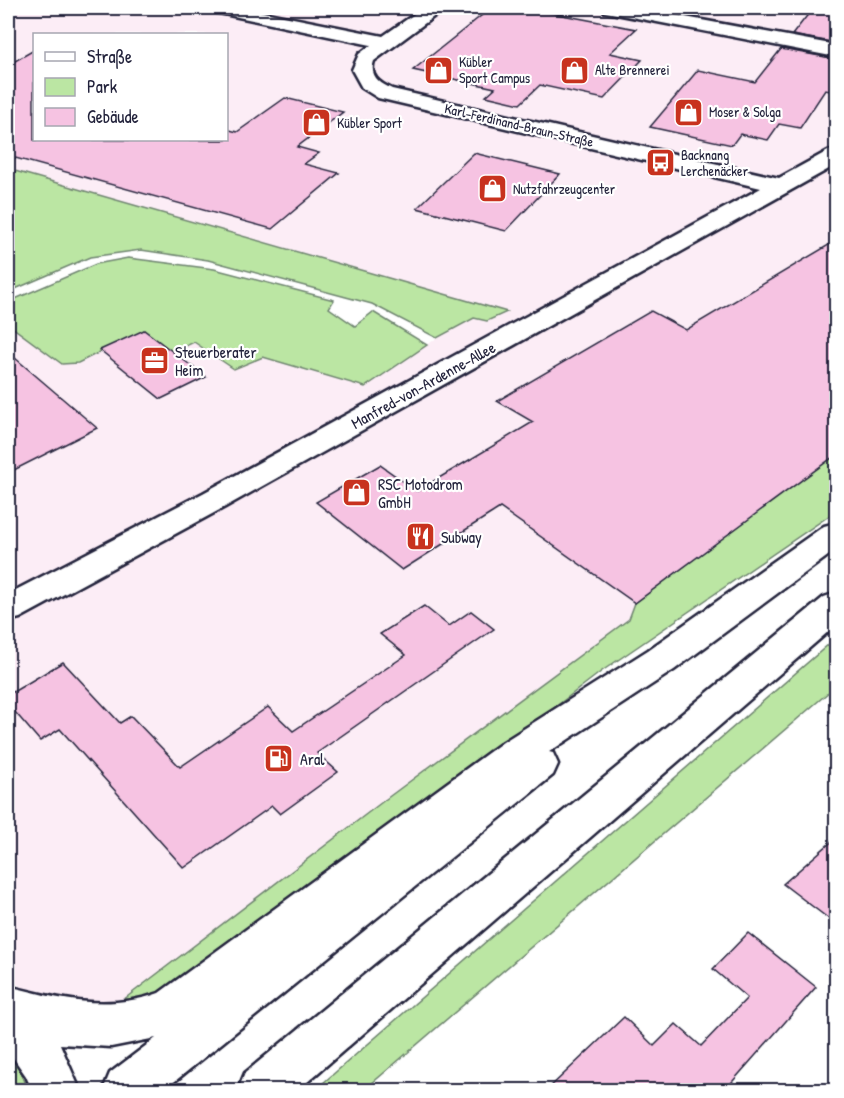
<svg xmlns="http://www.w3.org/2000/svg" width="844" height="1098" font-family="'Patrick Hand',sans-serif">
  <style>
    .built { fill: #fcedf6; fill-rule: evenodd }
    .green { fill: #bbe6a3; stroke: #6e846f; stroke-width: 1.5 }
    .building { fill: #f6c3e2; stroke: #22223b; stroke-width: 1.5 }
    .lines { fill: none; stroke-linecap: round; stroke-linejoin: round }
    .street-casing { stroke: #22223b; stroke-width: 5 }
    .primary-casing { stroke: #22223b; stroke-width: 5 }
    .street { fill: #fff; fill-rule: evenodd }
    .primary { fill: #fff; fill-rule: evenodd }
    .labels { text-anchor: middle; stroke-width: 4.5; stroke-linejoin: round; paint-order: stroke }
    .far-poi-label { font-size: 14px; fill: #22223b; stroke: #fff; text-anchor: start }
    .far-street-label { font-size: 14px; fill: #22223b; stroke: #fff }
    .poi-label { font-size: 16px; fill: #22223b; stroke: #fff; text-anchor: start }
    .street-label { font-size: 16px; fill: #22223b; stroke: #fff }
  </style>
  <rect width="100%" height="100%" fill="#fff"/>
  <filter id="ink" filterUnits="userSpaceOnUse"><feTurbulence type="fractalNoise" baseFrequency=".0167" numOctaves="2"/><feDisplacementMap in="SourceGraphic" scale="12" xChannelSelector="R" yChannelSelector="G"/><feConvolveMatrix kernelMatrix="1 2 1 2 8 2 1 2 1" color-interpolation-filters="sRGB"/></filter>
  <g filter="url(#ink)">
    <!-- built -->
    <path class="built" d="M8,8H836V454L635,603L629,619L390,796L119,1003L55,1001L20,986L8,978V324L62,364L97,354L100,350L144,330L194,342L234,369L263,357L365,387L437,338L474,318L487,321L507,312L8,169ZM34,34H226V140H34Z"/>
    <!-- green -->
    <path class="green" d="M8,169L507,312L487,321L474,318L437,338L372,304L208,260L141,250L90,257L8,292Z
      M128,258L214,269L334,300L329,308L355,326L373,312L427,345L365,387L263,357L234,369L194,342L173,352L144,330L78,363L62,364L8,324V302L96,264Z
      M836,454V511L602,671L228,958L165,993L119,1003L390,796L629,619L635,603Z
      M836,638V686L364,1090H315Z
      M8,1052L15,1061L29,1090H8Z"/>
    <!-- building -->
    <path class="building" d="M491,8H525L636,29L610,53L642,60L604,99L540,85L520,104L486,96L495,88L413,70Z
      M813,8H837V43L792,35Z
      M781,49L837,59V92L825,90L800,128L779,124L768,140L740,134L732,145L650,127L698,70L755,82Z
      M34,50V140H226V129L237,132L285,98L343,112L297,147L319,153L304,164L339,173L272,229L8,156V65Z
      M474,153L560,174L506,231L417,208Z
      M837,240V454L635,603L500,508L402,570L316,502L380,465L417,491L533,422L497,401L651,311L686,330Z
      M144,330L206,377L161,399L100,350Z
      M8,352L97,428L8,473Z
      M424,606L449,626L471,611L494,629L317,753L338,772L280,814L272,806L184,868L60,729L40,741L8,704V695L63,662L120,723L131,716L180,767L268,707L293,731L406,655L380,634Z
      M837,837V925L783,884Z
      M748,933L816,987L725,1090H547L624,1017L654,1046L676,1024L701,1046L747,998L713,969Z"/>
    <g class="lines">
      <defs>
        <path id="street" d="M210,8H243L383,36L423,8H443L440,12L374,61C369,76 379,83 392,89L779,178L828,151L836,149V165L225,507L20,618L8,621V594L203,493L761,188L378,98L362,88L352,70L359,54L371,45L219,13L213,12Z
          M602,8H637L836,45V57L611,13L605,12Z"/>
        <path id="primary" d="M836,523V550L674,670L549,752L553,753L558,764L553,775L164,1090H103L110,1073L156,1038L111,1047L60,1044L80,1090H32L26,1076L8,1050V986C60,999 105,1012 159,993L503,742L648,650L824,526Z
          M836,593V625L298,1090H238L245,1073L824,597Z"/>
      </defs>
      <!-- street casing -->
      <use href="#street" class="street-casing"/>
      <!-- primary casing -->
      <use href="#primary" class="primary-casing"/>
      <!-- street -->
      <use href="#street" class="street"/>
      <!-- primary -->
      <use href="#primary" class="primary"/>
    </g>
  </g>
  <!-- icons -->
  <defs>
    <symbol id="shop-square" viewBox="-11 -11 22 22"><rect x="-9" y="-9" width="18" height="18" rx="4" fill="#c8321e" stroke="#fff"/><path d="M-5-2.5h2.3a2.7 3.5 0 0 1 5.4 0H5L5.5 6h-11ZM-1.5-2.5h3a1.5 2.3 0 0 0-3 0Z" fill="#fff"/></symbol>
    <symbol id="bus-square" viewBox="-11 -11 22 22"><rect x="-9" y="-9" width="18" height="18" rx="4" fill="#c8321e" stroke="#fff"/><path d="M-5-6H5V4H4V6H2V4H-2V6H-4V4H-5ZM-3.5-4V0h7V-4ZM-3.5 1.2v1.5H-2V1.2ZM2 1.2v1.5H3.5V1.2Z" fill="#fff"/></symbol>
    <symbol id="office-square" viewBox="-11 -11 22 22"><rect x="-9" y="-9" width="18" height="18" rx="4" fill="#c8321e" stroke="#fff"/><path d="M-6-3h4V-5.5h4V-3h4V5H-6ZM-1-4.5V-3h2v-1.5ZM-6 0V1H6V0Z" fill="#fff"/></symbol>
    <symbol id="restaurant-square" viewBox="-11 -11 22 22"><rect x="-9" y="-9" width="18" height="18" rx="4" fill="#c8321e" stroke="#fff"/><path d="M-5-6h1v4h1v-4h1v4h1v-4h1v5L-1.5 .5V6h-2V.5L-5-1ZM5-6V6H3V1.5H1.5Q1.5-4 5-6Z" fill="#fff"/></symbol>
    <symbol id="fuel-square" viewBox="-11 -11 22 22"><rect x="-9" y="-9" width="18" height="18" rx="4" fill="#c8321e" stroke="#fff"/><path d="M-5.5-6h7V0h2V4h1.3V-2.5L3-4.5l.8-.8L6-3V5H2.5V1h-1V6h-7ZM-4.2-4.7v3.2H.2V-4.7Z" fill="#fff"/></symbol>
  </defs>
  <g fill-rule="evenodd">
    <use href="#shop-square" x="422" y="54" width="33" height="33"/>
    <use href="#shop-square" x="558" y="54" width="33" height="33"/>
    <use href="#shop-square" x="672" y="96" width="33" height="33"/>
    <use href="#shop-square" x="300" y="106" width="33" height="33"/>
    <use href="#bus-square" x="644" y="146" width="33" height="33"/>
    <use href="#shop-square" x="476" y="172" width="33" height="33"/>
    <use href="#office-square" x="138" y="344" width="33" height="33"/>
    <use href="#shop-square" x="340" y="476" width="33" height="33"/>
    <use href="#restaurant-square" x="404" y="520" width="33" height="33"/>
    <use href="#fuel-square" x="262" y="742" width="33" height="33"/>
  </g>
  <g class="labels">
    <!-- far-poi labels -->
    <g class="far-poi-label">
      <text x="459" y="67">Kübler<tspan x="459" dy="16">Sport Campus</tspan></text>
      <text x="595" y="75">Alte Brennerei</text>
      <text x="709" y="117">Moser &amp; Solga</text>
      <text x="337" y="128">Kübler Sport</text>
      <text x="681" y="160">Backnang<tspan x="681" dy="16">Lerchenäcker</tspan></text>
      <text x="513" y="194">Nutzfahrzeugcenter</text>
    </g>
    <!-- far-street labels -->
    <g class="far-street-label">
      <text transform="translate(519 125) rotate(13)" y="5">Karl-Ferdinand-Braun-Straße</text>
    </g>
    <!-- poi labels -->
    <g class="poi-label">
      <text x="175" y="358">Steuerberater<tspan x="175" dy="18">Heim</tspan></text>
      <text x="378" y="490">RSC Motodrom<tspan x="378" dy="18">GmbH</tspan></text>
      <text x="441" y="543">Subway</text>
      <text x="300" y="765">Aral</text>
    </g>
    <!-- street labels -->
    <g class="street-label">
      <text transform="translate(423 385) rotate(-29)" y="6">Manfred-von-Ardenne-Allee</text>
    </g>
  </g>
  <!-- margin -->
  <rect width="844" height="1098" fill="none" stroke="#fff" stroke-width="30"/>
  <rect x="15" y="15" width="814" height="1068" fill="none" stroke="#22223b" stroke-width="2" filter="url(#ink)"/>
  <!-- legend -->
  <rect x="33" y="33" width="195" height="108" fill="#ffffff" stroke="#a7a7b1" stroke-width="1.5"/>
  <rect x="45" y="52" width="30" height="9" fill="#ffffff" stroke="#a7a7b1" stroke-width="1.5"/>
  <text x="87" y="63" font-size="18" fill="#22223b">Straße</text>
  <rect x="45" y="78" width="30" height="18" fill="#bbe6a3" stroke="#a7a7b1" stroke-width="1.5"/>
  <text x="87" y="93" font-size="18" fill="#22223b">Park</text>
  <rect x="45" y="108" width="30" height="18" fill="#f6c3e2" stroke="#a7a7b1" stroke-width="1.5"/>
  <text x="87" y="123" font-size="18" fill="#22223b">Gebäude</text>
</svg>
